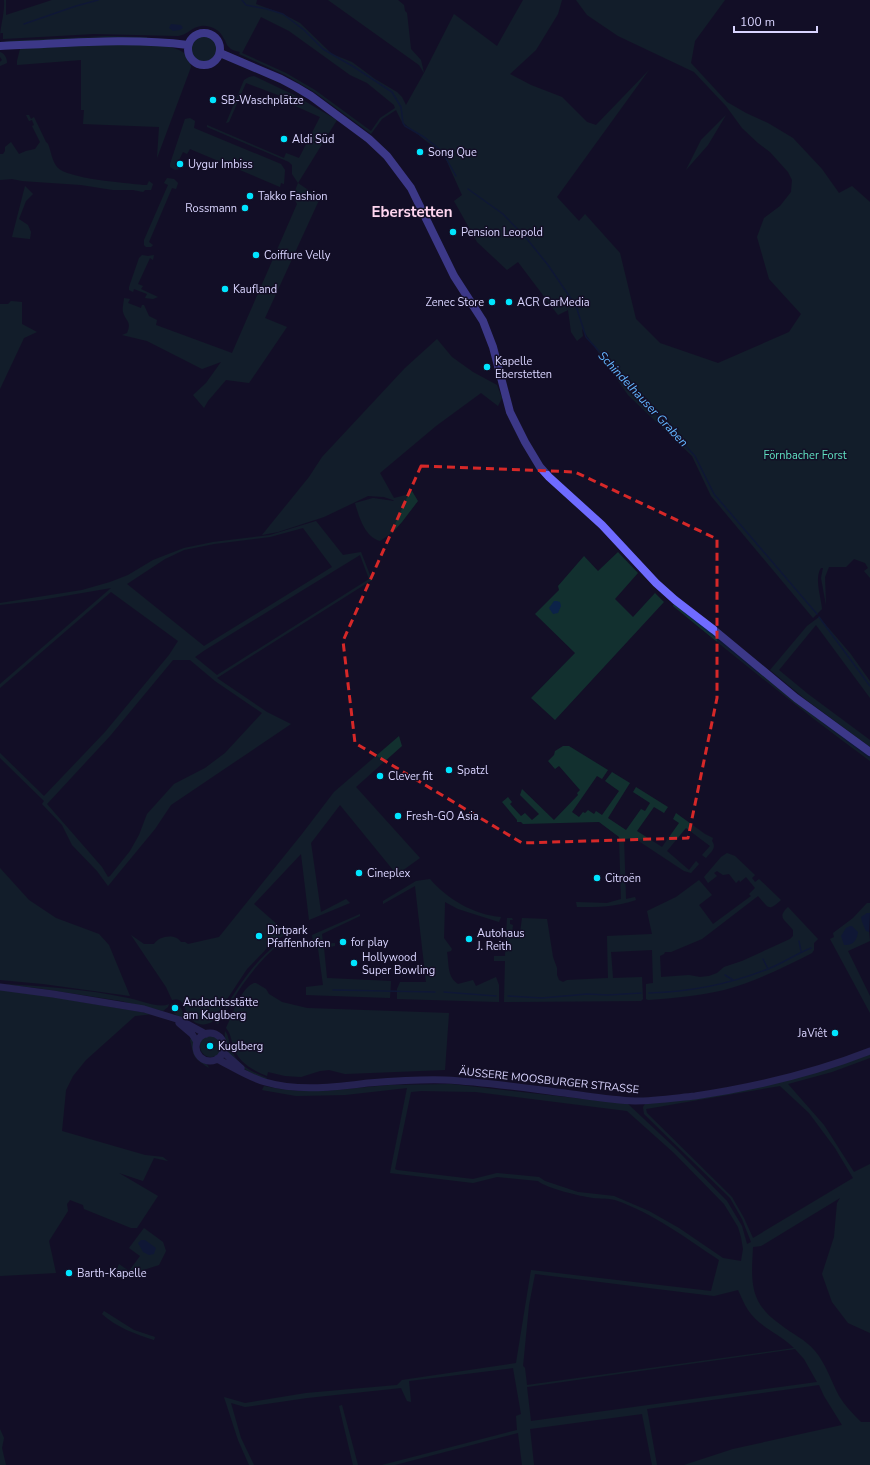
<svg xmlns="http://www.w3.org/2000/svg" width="870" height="1465" font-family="'Nunito Sans',sans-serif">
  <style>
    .green { fill: #12302f; fill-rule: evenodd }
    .water { fill: #0c2248 }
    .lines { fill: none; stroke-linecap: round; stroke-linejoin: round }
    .stream { stroke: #0c2248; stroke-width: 1.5 }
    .tertiary { stroke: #3d3a85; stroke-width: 7 }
    .secondary { stroke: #6f6bff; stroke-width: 8 }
    .marked { fill: none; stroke: #d62828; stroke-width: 3; stroke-dasharray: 8 5; stroke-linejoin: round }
    .poi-dot { fill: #00e5ff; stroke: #130f26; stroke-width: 1.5 }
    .labels { text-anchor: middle; stroke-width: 3; stroke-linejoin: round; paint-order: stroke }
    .poi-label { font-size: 11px; fill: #d9d4ff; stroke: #130f26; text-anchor: start }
    .park-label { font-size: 11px; fill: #5fe0c0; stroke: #130f26 }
    .street-label { font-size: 11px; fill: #d9d4ff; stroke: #130f26 }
    .water-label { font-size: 12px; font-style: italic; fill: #62b6ff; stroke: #130f26 }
    .district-label { font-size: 15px; font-weight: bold; fill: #ffd6f0; stroke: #130f26 }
  </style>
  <rect width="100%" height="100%" fill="#130f26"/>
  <!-- green -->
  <path class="green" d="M4,0H6V15L52,0H257L256,4L283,14L300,23L332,54L352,62L375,79L397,92L402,97L406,105L424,73L419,65L328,0H398L404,5L405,11L407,13L411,49L421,60L424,73L454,14L497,46L523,0H562L558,14L536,50L510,74L531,85L562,97L587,122L596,125L649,70L557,197L579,221L585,214L620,253L636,319L660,343L718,363L789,332L801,314L769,279L757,237L764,218L780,206L791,192L792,180L788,172L770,152L758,143L742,128L726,106L694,72L618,36L587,15L576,0H725L695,41L691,63L727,102L746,113L768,123L793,138L822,169L839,193L852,186L870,202V578L864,571L868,568L865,563L854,559L846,567H829L825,577L826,605L821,578L823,568H821C814,578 821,597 822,609L813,618L711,496L692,456L628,395L582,329L583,336L577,341L571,332L568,310L558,315L518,262L507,270L477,242L454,201L462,195L444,155L402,122L396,110L382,119L371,134L314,92L285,75L239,54L240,52C236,51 231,50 229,47C226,45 226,41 224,39C220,30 211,25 201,26C192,27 187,35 178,36L94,34L3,39V33H0V39C0,26 5,14 4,0ZM261,17L289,31L350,75L367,83L394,105L395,108L380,118L371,131L315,90L286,73L242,53Z
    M190 49a14 14 0 1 1 28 0a14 14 0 1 1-28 0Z
    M107,36L147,37V38C124,38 101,37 79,38C60,39 20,46 4,41Z
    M145,44C161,46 190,45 191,67L157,158L159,127L83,124L84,110H81V60L17,65V61L20,49L23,48L57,46Z
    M0,52C5,54 7,58 7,63L0,66V62L2,60L0,57Z
    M254,76L296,96L337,120L298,183L320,198L265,318L287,327L249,383L226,380L208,401L204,408L193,395L206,383L221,362L202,369L147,341L122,335L127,333C132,321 126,322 123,312C122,308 124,302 124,298L130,299L128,303L141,308L142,305H144L149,316L157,320L156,325L232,353L297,204L293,196L298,183L292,174V165L289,162L207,127V125L284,158L286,153L299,158C306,144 313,131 320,117L293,105L294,101L246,83L229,122L226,123L244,80L249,77Z
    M26,115H29L31,119L34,117L46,142L48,144C51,151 52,161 57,167C67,179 126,183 143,185H147L149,181L153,184L151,190H145L143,192L133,190H113L81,185L22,181L12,179L0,180V154H3L5,151V147L11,142L19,154L26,151L35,149L40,142L32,126L34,125L32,120L29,121Z
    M726,115L708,145L686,170L701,140Z
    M190,118L195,121L194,128L281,164L285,170L284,184L281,183L280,187L190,149L187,154L183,152L176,166L180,169L175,170L170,167V164L185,119Z
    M167,178L174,179L178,183L176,189L172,188L149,242L153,245L151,247H146L144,245V240L168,185L164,183Z
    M25,186L33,194L26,201L19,219L28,225L31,232L30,239L12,237Z
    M142,255L148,256L154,255L153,260L150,258L138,284L143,286L141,289L158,297L153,299L145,298L147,294L134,289L133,292L129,290V287L139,258Z
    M11,301L22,302V324L37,332L24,338L0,389V304H8Z
    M437,339L452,357L473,372L497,385L502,398L498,406L481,393L436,426L380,473L394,498L406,495L412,491L418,501L402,522L393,532L380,541C365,537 359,517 355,503L373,498L394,501L393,500L384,497L368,496L324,517L278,532L262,535L309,477L322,457L405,368Z
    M316,521L343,555L361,552L372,580L217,678L267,712L291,724L171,805L155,829L108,886L97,871L72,845L62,825L42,804L44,801L0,758V753L44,796L105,732L169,655L178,641L111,592L0,688V684L111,588L41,600L0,605V603L82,590L110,582L128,575L153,560L184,548L213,542L270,535ZM303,528L332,567L204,646L127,584L165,559L184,550L214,544L270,537ZM360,555L369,579L217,675L195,657L205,650ZM173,660H190L215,681L262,713L225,753L205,768L174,784L147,814L139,835L130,851L110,876L108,877L102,867L47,804L110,736Z
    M618,552L638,573L615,599L633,617L655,593L664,602L555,720L531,698L575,653L535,614L559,590L558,586L584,556L598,571Z
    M674,603L870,756V761C803,712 738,659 673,606Z
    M819,617L850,653L870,681V698L816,625L779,670L808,694L870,740V747L805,699L770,670L807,626Z
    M399,736L402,746L356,787L420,858L395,876L392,871L393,870L340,805L311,843L321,912L346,899L350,903L309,920L301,854L254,904L287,933L271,944L247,969L212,1022C203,1027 193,1024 188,1015C184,1008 183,996 172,1000L166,987L131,935L144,944H154C159,936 175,933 181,942H185L188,944L219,937L302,834L334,792Z
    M563,746H569L608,770L602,779L597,776L572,812L579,817L583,812L585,813L588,810L594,814L596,811L602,815L619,791L605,781L612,772L630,783L608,818L626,830L641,809L645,811L650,803L633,792L636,787L668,807L664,813L654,807L637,831L662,847L679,823L673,819L676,813L705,834L713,838L712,841C717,848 711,852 706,858L702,855L710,846L686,828L667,851L689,870L696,861L699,864L691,873L684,871L634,838L624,839L626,899L635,897L636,900C616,907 598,907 577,907L576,902L607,903L621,899L619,837L599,822L523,824L521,822H517V820L502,802L508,797L512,802L510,804L521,816L525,813L532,820L539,814L520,795L522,789L554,820L578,795L577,793L580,790L559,766L555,769L548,761L554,755L555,751Z
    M727,853L735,856L755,875L752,878L755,882L759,879L781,900C768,912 769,908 758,896L702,939L671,952H665L664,954L660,956L661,977L689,975L700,977L709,976L717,973L724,967L742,961L790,939L793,936V930C786,920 776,918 788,907L818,939L814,943V950L812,953C784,967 755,982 724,990C699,996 674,998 648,1000L646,999V984L653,983L652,950L611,952L613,978L642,977L643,999L641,1001L504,1002L505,961H494V956H505L507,918H512L513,920H510V924L513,925L512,932L520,933L522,918L547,919L553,957L557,968V975L559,980L563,982L567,980L608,978L607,936L652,934L647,911L676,897L699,880L712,895L699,905L713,924L751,896L749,894L755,888L746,877L740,882L739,880L736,883L729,874L723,875L717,871L714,873L717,876L708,883L704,877L721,857Z
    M0,868L29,900L56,918L99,934L109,945L130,996L43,984L0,980Z
    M430,879C447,899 474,915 501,917L499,922L458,909L445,902L444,938L452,949L451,951L447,952C449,964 447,977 458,984L473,980L476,986L496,977L499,985V1002L397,999V989L400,982H426L415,886L383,904V901L416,881Z
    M867,903H870V913H867L870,941L848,951L870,996V1013L830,939L834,937L833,933L853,918Z
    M360,914V916L322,934L323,944L335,943V946L324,948L327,978L391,981L390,998L306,995V987L323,985L317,941H313L312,935Z
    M277,944L278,945C251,968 236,994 218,1024L216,1023C234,994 250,965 277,944Z
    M254,983H256L266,989L269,994L282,1002L307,1008L449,1013L445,1070L345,1074L329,1070L320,1071L301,1077L285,1076L268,1072L267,1076C252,1070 238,1062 233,1046C231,1039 231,1034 226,1028C232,1015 241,988 254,983Z
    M0,984C42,986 86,989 128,998C139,1000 159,1009 169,1004L168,1007L163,1011L121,1001L37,988Z
    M0,990L46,996L153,1014L135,1016L86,1060L73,1076L66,1090L62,1131L145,1155L163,1157L168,1161L154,1158L143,1181L119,1173L158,1196L137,1228H131L84,1209L83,1205L70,1200L67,1204L68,1211L49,1241L56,1273L0,1276Z
    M176,1003C183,1007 183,1016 188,1022L176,1015L170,1010L171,1004Z
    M225,1031C229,1036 229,1043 231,1049C237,1065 252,1072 267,1078L266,1080C248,1073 241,1067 227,1054C227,1046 224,1038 225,1031Z
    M200 1046a11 11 0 1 1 22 0a11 11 0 1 1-22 0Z
    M192,1037C195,1043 192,1051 196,1057C200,1062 207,1062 209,1068C191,1056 195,1058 190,1040Z
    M870,1054V1058L832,1072L788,1084L824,1125L854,1172L870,1164V1333L848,1323L832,1302L822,1274L834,1237L837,1203L840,1198L761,1246L753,1247C751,1282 749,1303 781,1325C792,1334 805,1339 815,1351C826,1364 831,1381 839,1396C845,1406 853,1414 861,1422H870V1465H684L733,1449L842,1425L824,1396L819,1385L647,1409L657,1465H652L642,1414L530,1429L534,1465H522L518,1433L395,1465H382L517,1430L516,1416L521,1414L513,1368L409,1381L411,1402L407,1401L401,1388L307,1398L245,1407L231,1403L241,1438L254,1465H249L238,1440L224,1397L245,1403L306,1393L397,1385L402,1380L516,1363L531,1270L711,1291L719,1260C686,1238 653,1213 615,1200C608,1198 600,1199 593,1198C580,1196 548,1189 538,1181L497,1177L473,1183L390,1173L407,1088L345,1095L296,1096L262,1090L264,1086L280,1089L299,1091H325L389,1085L451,1084L628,1104L677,1150L727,1201L742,1226L747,1244L751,1242L742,1219L730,1198L644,1114L643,1107L645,1104L695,1098ZM780,1086L809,1113L835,1148L853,1178L753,1238L744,1218L732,1197L647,1113L646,1109ZM421,1091L476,1092L627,1111L674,1153L724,1204L738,1227L741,1237L743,1249L741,1261L723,1258L679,1228L649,1211L614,1196L578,1192L545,1181L539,1177L497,1173L473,1179L397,1170L395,1169L411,1092ZM535,1274L714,1296L738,1290C741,1296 744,1304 748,1310C759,1327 780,1334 794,1348L527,1385L525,1368L523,1366L529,1305ZM795,1349L804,1359L817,1382L531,1421L527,1387Z
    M144,1228L163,1242L166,1251L159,1265C144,1270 131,1274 116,1271L119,1264L129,1271L140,1256L129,1248Z
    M104,1311L134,1330L155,1337L154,1340C135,1334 116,1327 102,1314Z
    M342,1405L358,1465H353L339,1406Z
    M0,1429L4,1438L2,1448L6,1465H0Z"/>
  <!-- water -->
  <path class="water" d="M171,24L181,25L183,28L180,30L173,31L169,28Z
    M554,601H557L560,602L561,606L558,613L553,614L549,608Z
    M867,913H870L869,932L866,931L862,922L861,917Z
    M850,926H852L858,932C857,940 853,946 844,945L841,936L846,928Z
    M141,1240H145L156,1248L154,1254L149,1255L143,1252L138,1243Z"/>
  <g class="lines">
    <!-- stream -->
    <path class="stream" d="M242,0L246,5L267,9L283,14L304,30L323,49L354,67L392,92L401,107L403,123L405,126L424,137L437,147L443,153L456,176
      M24,24L76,6L98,0
      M468,189L503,214L527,239L548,265L576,306L586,337L695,456L714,494L817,614
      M683,611L759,673
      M819,617L870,686
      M824,723L870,758
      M799,941L801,951
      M763,959L768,969
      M725,975L733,980
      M333,990L435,992
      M444,992L496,996
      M649,993C689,992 730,984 768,969C783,963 796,954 811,948
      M508,996L542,998L587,994L608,995L641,993"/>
    <!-- tertiary -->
    <path class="tertiary" d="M0,987L53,994L144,1009L180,1020L206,1034
      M179,1023L192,1034L197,1042
      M196 1047a14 14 0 1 1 28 0a14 14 0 1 1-28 0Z
      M223,1052L241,1068
      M217,1059C233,1067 248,1077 265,1082C299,1092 334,1087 368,1083C394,1081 420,1079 445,1080C486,1082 525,1088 565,1093C588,1096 612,1100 635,1101C655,1101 675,1098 695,1096C755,1087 814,1073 870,1051"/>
    <!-- secondary -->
    <path class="secondary" d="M188 49a16 16 0 1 1 32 0a16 16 0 1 1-32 0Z
      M0,46C63,44 125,37 188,45
      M220,53L281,79L296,87L311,96L369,139L387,156L411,188L454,276L483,321L493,347L510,412L525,442L540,467L549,477L602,525L656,583L675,600L714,630L796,698L870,752"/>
  </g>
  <!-- marked area -->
  <path d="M0 0H870V1465H0ZM421,466L575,472L717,539V698L688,838L522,843L355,743L343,641Z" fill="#130f26" fill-opacity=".55" fill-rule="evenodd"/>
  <path class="marked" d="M421,466L575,472L717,539V698L688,838L522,843L355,743L343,641Z"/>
  <!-- markers -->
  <g class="poi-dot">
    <circle cx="213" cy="100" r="4"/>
    <circle cx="284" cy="139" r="4"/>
    <circle cx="420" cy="152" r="4"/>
    <circle cx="180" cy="164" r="4"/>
    <circle cx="250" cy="196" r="4"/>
    <circle cx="245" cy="208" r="4"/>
    <circle cx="453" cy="232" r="4"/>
    <circle cx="256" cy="255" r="4"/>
    <circle cx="225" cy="289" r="4"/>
    <circle cx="492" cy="302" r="4"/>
    <circle cx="509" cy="302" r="4"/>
    <circle cx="487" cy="367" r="4"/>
    <circle cx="449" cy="770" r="4"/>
    <circle cx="380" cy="776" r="4"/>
    <circle cx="398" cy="816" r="4"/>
    <circle cx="359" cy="873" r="4"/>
    <circle cx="597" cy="878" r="4"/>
    <circle cx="259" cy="936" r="4"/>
    <circle cx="469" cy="939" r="4"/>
    <circle cx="343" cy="942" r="4"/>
    <circle cx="354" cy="963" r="4"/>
    <circle cx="175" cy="1008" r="4"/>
    <circle cx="835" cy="1033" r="4"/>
    <circle cx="210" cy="1046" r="4"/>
    <circle cx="69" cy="1273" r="4"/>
  </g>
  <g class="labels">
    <!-- poi labels -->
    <g class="poi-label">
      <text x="221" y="104">SB-Waschplätze</text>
      <text x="292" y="143">Aldi Süd</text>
      <text x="428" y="156">Song Que</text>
      <text x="188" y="168">Uygur Imbiss</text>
      <text x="258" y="200">Takko Fashion</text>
      <text x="237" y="212" text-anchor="end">Rossmann</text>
      <text x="461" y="236">Pension Leopold</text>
      <text x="264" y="259">Coiffure Velly</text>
      <text x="233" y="293">Kaufland</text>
      <text x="484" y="306" text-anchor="end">Zenec Store</text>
      <text x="517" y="306">ACR CarMedia</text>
      <text x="495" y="365">Kapelle<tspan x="495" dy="13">Eberstetten</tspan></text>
      <text x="457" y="774">Spatzl</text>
      <text x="388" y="780">Clever fit</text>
      <text x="406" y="820">Fresh-GO Asia</text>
      <text x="367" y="877">Cineplex</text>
      <text x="605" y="882">Citroën</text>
      <text x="267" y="934">Dirtpark<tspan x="267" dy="13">Pfaffenhofen</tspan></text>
      <text x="477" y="937">Autohaus<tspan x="477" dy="13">J. Reith</tspan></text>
      <text x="351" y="946">for play</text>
      <text x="362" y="961">Hollywood<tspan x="362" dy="13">Super Bowling</tspan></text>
      <text x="183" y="1006">Andachtsstätte<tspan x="183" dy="13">am Kuglberg</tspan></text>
      <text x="827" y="1037" text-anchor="end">JaViêt</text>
      <text x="218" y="1050">Kuglberg</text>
      <text x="77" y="1277">Barth-Kapelle</text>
    </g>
    <!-- park labels -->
    <g class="park-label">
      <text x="805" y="459">Förnbacher Forst</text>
    </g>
    <!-- street labels -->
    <g class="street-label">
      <text transform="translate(549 1080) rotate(6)" y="4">ÄUSSERE MOOSBURGER STRASSE</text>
    </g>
    <!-- water labels -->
    <g class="water-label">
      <text transform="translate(643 399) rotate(47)" y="4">Schindelhauser Graben</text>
    </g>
    <!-- district labels -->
    <g class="district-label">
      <text x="412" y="217">Eberstetten</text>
    </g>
  </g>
  <!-- scale -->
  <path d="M734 26v6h83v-6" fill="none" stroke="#d9d4ff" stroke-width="2"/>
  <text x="740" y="26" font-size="12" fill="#d9d4ff" stroke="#130f26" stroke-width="3" paint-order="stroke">100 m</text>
</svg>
